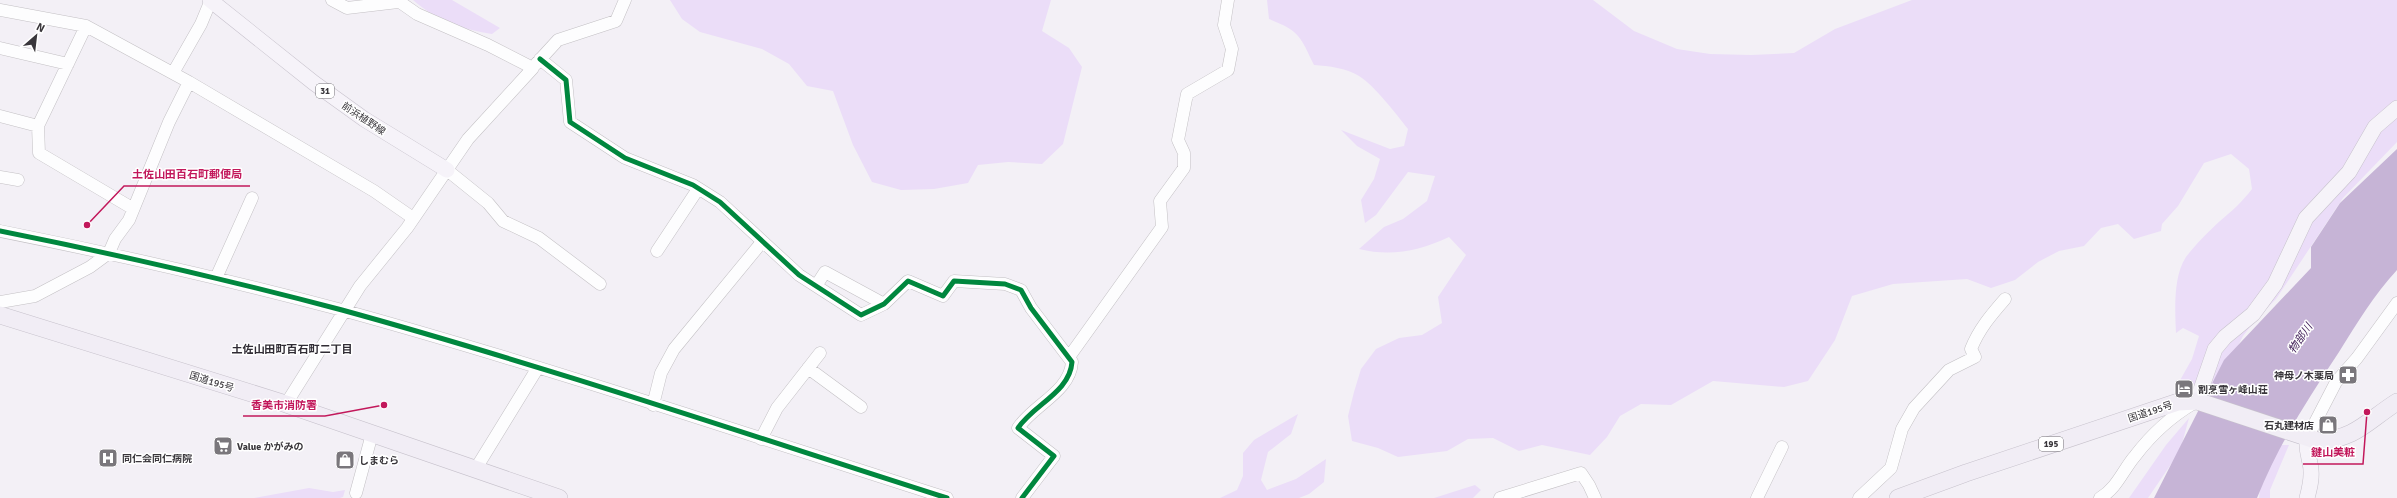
<svg xmlns="http://www.w3.org/2000/svg" width="2397" height="498" font-family="Signika,'Noto Sans JP',sans-serif">
  <style>
    .green { fill: #ebddf8 }
    .water { fill: #c6b4d6 }
    .lines { fill: none; stroke-linecap: round; stroke-linejoin: round }
    .minor-casing { stroke: #c3c0c4; stroke-width: 13 }
    .major-casing { stroke: #c7c2cc; stroke-width: 16 }
    .highway-casing { stroke: #c7c2cc; stroke-width: 18 }
    .minor { stroke: #fdfdfe; stroke-width: 12 }
    .major { stroke: #f6f3f9; stroke-width: 15 }
    .highway { stroke: #f1edf5; stroke-width: 17 }
    .cycleway-casing { stroke: #fff; stroke-width: 8 }
    .cycleway { stroke: #00873e; stroke-width: 5 }
    .labels { text-anchor: middle; stroke-width: 3; stroke-linejoin: round; paint-order: stroke }
    .shield { fill: #fff; stroke: #747276; stroke-width: 1 }
    .shield-label { font-size: 9px; font-weight: bold; fill: #39363b }
    .street-label { font-size: 10px; fill: #39363b; stroke: #fff }
    .poi-label { font-size: 10px; font-weight: bold; fill: #39363b; stroke: #fff; text-anchor: start }
    .water-label { font-size: 11px; font-style: italic; fill: #3b1953; stroke: #fff }
    .neighbourhood-label { font-size: 11px; font-weight: bold; fill: #302c34; stroke: #fff }
    .leader { fill: none; stroke: #c2185b; stroke-width: 1.5 }
    .callout-dot { fill: #c2185b; stroke: #fff; stroke-width: 1.5 }
    .callout-label { font-size: 11px; text-anchor: middle; font-weight: bold; fill: #c2185b; stroke: #fff; stroke-width: 3; stroke-linejoin: round; paint-order: stroke }
  </style>
  <rect width="100%" height="100%" fill="#f3f0f6"/>
  <!-- green -->
  <path class="green" d="M413,0H452L500,28L492,34C461,29 437,21 413,0Z
    M670,0H1051L1042,31L1069,48L1082,67L1063,144L1042,164L1008,162L978,165L968,183L934,189L901,190L872,182L853,145L833,91L807,86L789,64L762,49L700,32L682,19Z
    M1267,0H1593L1634,31L1677,49L1710,54L1751,55L1794,53L1835,29L1912,0H2397V142L2343,198L2276,299L2258,317L2243,336L2217,388L2179,382L2192,359L2199,336L2183,328L2176,333C2175,311 2173,276 2186,257C2195,245 2209,231 2220,221C2232,211 2242,202 2252,189L2249,169L2231,154L2204,163L2178,206L2162,224L2161,231L2134,239L2118,224L2101,228L2084,246L2059,251L2038,262L2015,280L1991,288L1967,279L1893,284L1852,296L1835,340L1808,381L1784,387L1713,381L1671,405L1641,404L1620,416L1607,437L1590,455L1542,445L1519,451L1493,438L1468,439L1447,451L1398,457L1378,448L1352,441L1348,416L1354,392L1361,369L1376,349L1399,338L1422,335L1442,323L1438,297L1466,255L1449,237C1419,251 1391,257 1359,249L1384,227L1403,219L1427,201L1435,176L1408,172L1376,215L1365,223L1361,200L1374,179L1380,159L1357,146L1341,130L1390,149L1404,146L1408,129C1397,115 1374,85 1359,76C1346,68 1329,66 1314,65C1300,36 1300,31 1269,19Z
    M1298,414L1291,434L1268,452L1261,480L1267,490L1296,479L1326,459L1324,482L1309,494L1299,498H1220L1237,490L1243,476V453L1254,440Z
    M2189,418L2180,451L2148,498H2129L2166,445Z
    M2278,445H2289L2270,490V498H2259L2261,479Z
    M1475,485L1481,490L1473,498H1434Z
    M309,488L333,492L345,490L343,497L340,498H254Z"/>
  <!-- water -->
  <path class="water" d="M2397,149V270C2374,295 2357,323 2339,352C2308,399 2278,445 2257,498H2154L2224,360L2311,268V247L2340,203Z"/>
  <g class="lines">
    <defs>
      <path id="minor" d="M332,0L347,8L398,2
        M0,10L86,26L189,82L374,191L413,218
        M86,26L38,126L39,153L132,208
        M0,48L68,64
        M540,59L566,80L570,122L625,158L693,185L720,202L799,275L861,315L884,304L908,281L943,296L954,281L1005,284L1021,290L1031,308L1072,362C1070,392 1033,405 1018,428L1054,456L1022,498
        M536,64L558,40L616,21L625,0
        M173,73L201,24L211,0
        M0,116L38,126
        M447,170L488,203L503,221L539,238L600,284
        M0,177L18,180
        M0,231C115,254 229,280 342,310C545,366 746,434 947,498
        M657,251L698,189
        M216,278L252,198
        M816,286L825,272L884,304
        M0,302L35,296L90,267L109,253L115,239L129,220L169,122L189,82
        M1069,357L1162,227L1160,201L1184,168V153L1178,140L1187,94L1228,70L1232,49L1224,25L1228,0
        M808,368L861,407
        M286,404L360,286L407,228L468,139L533,68L488,45L417,14L397,0
        M653,405L661,373L674,349L762,242
        M2307,438L2336,382L2357,358L2397,303
        M761,439L777,408L820,353
        M475,470L537,369
        M356,493L372,434
        M1500,498L1581,473L1589,485L1595,498
        M1757,498L1782,447
        M1859,498L1891,468L1902,429L1914,408L1949,370L1975,357L1971,349C1979,329 1991,315 2005,299
        M2100,498C2117,488 2123,470 2135,456C2151,435 2172,416 2194,403"/>
      <path id="major" d="M210,0L314,83L364,119L447,170
        M2197,401L2215,349L2225,337L2253,314L2275,284L2306,218L2349,172L2375,127L2397,108
        M2307,498C2310,487 2313,475 2310,463C2308,454 2306,448 2307,438"/>
      <path id="highway" d="M0,315L286,404L559,498
        M1898,498L1966,473L2178,402L2197,401L2318,441C2356,439 2367,421 2397,402"/>
    </defs>
    <!-- minor casing -->
    <use href="#minor" class="minor-casing"/>
    <!-- major casing -->
    <use href="#major" class="major-casing"/>
    <!-- highway casing -->
    <use href="#highway" class="highway-casing"/>
    <!-- minor -->
    <use href="#minor" class="minor"/>
    <!-- major -->
    <use href="#major" class="major"/>
    <!-- highway -->
    <use href="#highway" class="highway"/>
    <defs>
      <path id="cycleway" d="M540,59L566,80L570,122L625,158L693,185L720,202L799,275L861,315L884,304L908,281L943,296L954,281L1005,284L1021,290L1031,308L1072,362C1070,392 1033,405 1018,428L1054,456L1022,498
        M0,231C115,254 229,280 342,310C545,366 746,434 947,498"/>
    </defs>
    <!-- cycleway casing -->
    <use href="#cycleway" class="cycleway-casing"/>
    <!-- cycleway -->
    <use href="#cycleway" class="cycleway"/>
  </g>
  <!-- icons -->
  <defs>
    <symbol id="pharmacy-square" viewBox="-11 -11 22 22"><rect x="-9" y="-9" width="18" height="18" rx="4" fill="#7a777c" stroke="#fff"/><path d="M-2-6h4v4h4v4h-4v4h-4v-4h-4v-4h4Z" fill="#fff"/></symbol>
    <symbol id="hotel-square" viewBox="-11 -11 22 22"><rect x="-9" y="-9" width="18" height="18" rx="4" fill="#7a777c" stroke="#fff"/><path d="M-6-4.5h1.5V1H6V5H4.5V3h-9V5H-6ZM-4 0a1.8 1.8 0 1 1 3.6 0ZM.5 0V-2.5h3Q6-2.5 6 0Z" fill="#fff"/></symbol>
    <symbol id="shop-square" viewBox="-11 -11 22 22"><rect x="-9" y="-9" width="18" height="18" rx="4" fill="#7a777c" stroke="#fff"/><path d="M-5-2.5h2.3a2.7 3.5 0 0 1 5.4 0H5L5.5 6h-11ZM-1.5-2.5h3a1.5 2.3 0 0 0-3 0Z" fill="#fff"/></symbol>
    <symbol id="supermarket-square" viewBox="-11 -11 22 22"><rect x="-9" y="-9" width="18" height="18" rx="4" fill="#7a777c" stroke="#fff"/><path d="M-6-5.5h2.5l.6 2H6L4.5 2H-2.5L-4.4-4H-6ZM-1.5 3.2a1.3 1.3 0 1 0 .1 0ZM3 3.2a1.3 1.3 0 1 0 .1 0Z" fill="#fff"/></symbol>
    <symbol id="hospital-square" viewBox="-11 -11 22 22"><rect x="-9" y="-9" width="18" height="18" rx="4" fill="#7a777c" stroke="#fff"/><path d="M-5-5h3v3.5h4V-5h3V5h-3V1.5h-4V5h-3Z" fill="#fff"/></symbol>
  </defs>
  <g fill-rule="evenodd">
    <use href="#pharmacy-square" x="2337" y="364" width="22" height="22"/>
    <use href="#hotel-square" x="2173" y="378" width="22" height="22"/>
    <use href="#shop-square" x="2317" y="414" width="22" height="22"/>
    <use href="#supermarket-square" x="212" y="435" width="22" height="22"/>
    <use href="#hospital-square" x="97" y="447" width="22" height="22"/>
    <use href="#shop-square" x="334" y="449" width="22" height="22"/>
  </g>
  <g class="labels">
    <!-- shield labels -->
    <g class="shield">
      <rect x="316" y="84" width="18" height="14" rx="3"/>
      <rect x="2039" y="437" width="24" height="14" rx="3"/>
    </g>
    <g class="shield-label">
      <text x="325" y="94">31</text>
      <text x="2051" y="447">195</text>
    </g>
    <!-- street labels -->
    <g class="street-label">
      <text transform="translate(364 118) rotate(34)" y="4">前浜植野線</text>
      <text transform="translate(212 381) rotate(17)" y="4">国道195号</text>
      <text transform="translate(2150 411) rotate(-18)" y="4">国道195号</text>
    </g>
    <!-- poi labels -->
    <g class="poi-label">
      <text x="2334" y="379" text-anchor="end">神母ノ木薬局</text>
      <text x="2198" y="393">割烹雪ヶ峰山荘</text>
      <text x="2314" y="429" text-anchor="end">石丸建材店</text>
      <text x="237" y="450">Value かがみの</text>
      <text x="122" y="462">同仁会同仁病院</text>
      <text x="359" y="464">しまむら</text>
    </g>
    <!-- water labels -->
    <g class="water-label">
      <text transform="translate(2300 338) rotate(-56)" y="4">物部川</text>
    </g>
    <!-- neighbourhood labels -->
    <g class="neighbourhood-label">
      <text x="292" y="353">土佐山田町百石町二丁目</text>
    </g>
  </g>
  <!-- callouts -->
  <path class="leader" d="M87 225L124 186H250M384 405L325 416H243M2367 412L2363 464H2303"/>
  <g class="callout-dot">
    <circle cx="87" cy="225" r="4"/>
    <circle cx="384" cy="405" r="4"/>
    <circle cx="2367" cy="412" r="4"/>
  </g>
  <g class="callout-label">
    <text x="187" y="178">土佐山田百石町郵便局</text>
    <text x="284" y="409">香美市消防署</text>
    <text x="2333" y="456">鍵山美粧</text>
  </g>
  <!-- north arrow -->
  <g transform="translate(36 36) rotate(28)" stroke="#ffffff" stroke-width="3" paint-order="stroke">
  <path d="M0-3L7 15L0 10L-7 15Z" fill="#39363b"/>
  <text y="-6" font-size="11" font-weight="bold" text-anchor="middle" fill="#39363b">N</text>
  </g>
</svg>
